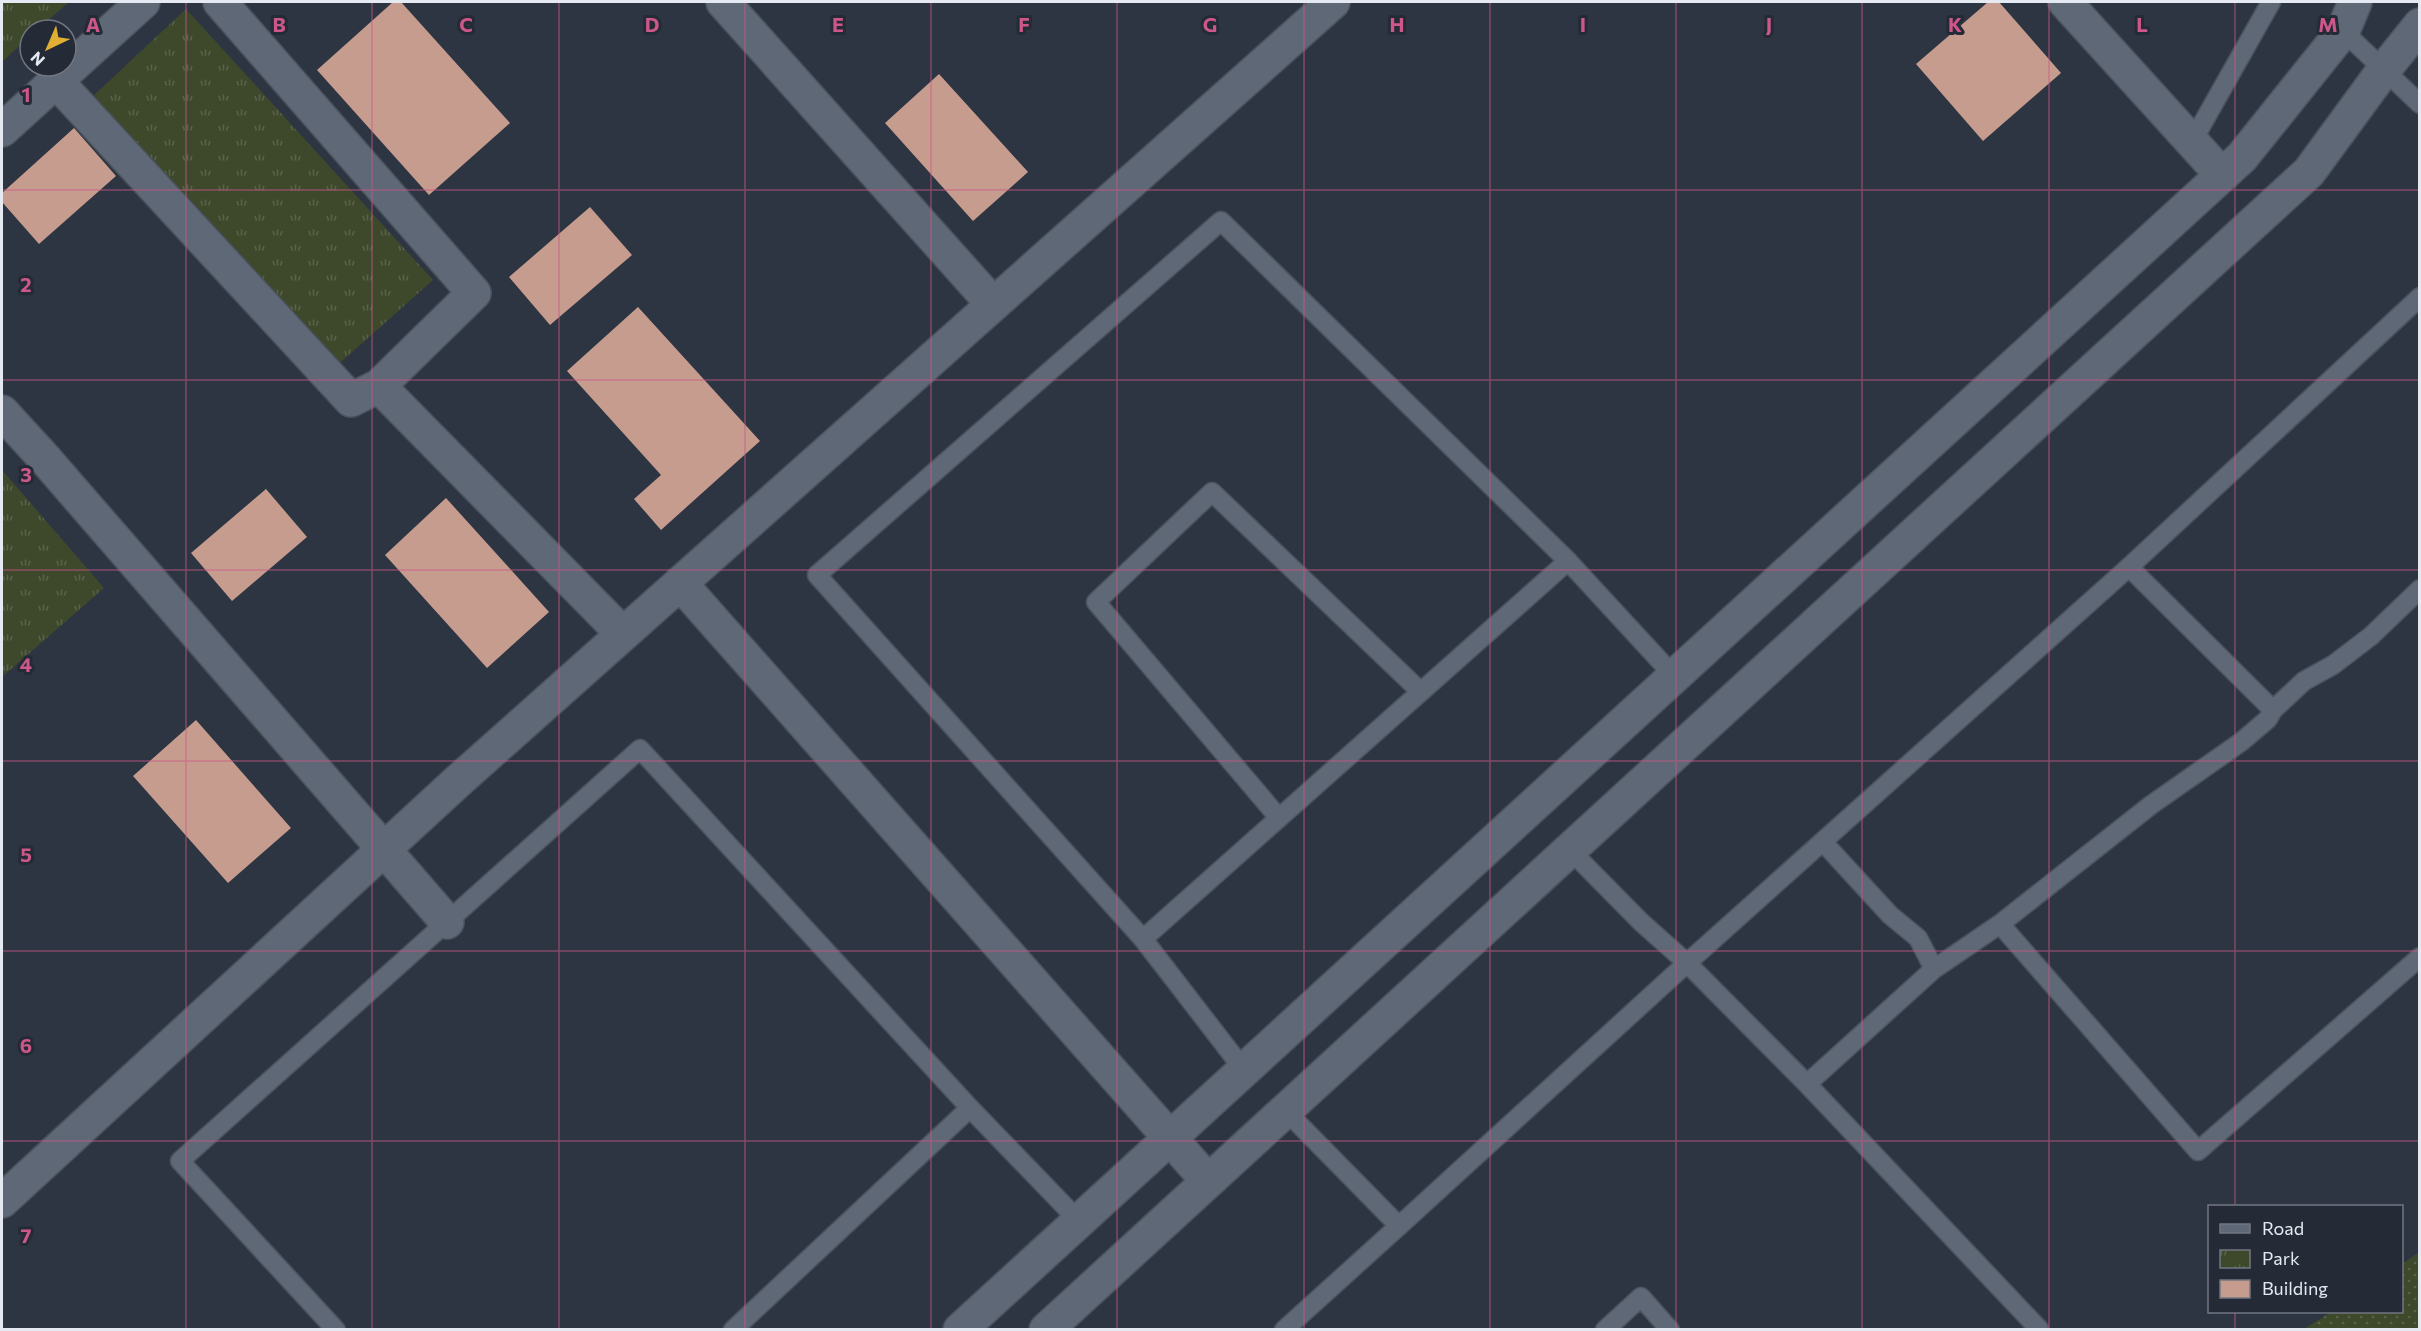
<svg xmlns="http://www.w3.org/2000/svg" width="2421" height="1331" font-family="Commissioner,sans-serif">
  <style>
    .grass { fill: url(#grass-dots) }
    .park { fill: url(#park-tufts) }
    .building { fill: #c69c8e }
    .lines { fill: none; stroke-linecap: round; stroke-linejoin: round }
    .lane-casing { stroke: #4b525d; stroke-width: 21 }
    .street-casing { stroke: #4b525d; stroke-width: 36 }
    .secondary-casing { stroke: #4b525d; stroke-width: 36 }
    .lane { stroke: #5f6876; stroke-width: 18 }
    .street { stroke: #5f6876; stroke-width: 33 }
    .secondary { stroke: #5f6876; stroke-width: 33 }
    .grid { fill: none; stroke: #cc5788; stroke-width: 1.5; stroke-opacity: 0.55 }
    .grid-label { font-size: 20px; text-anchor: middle; font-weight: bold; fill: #cc5788; stroke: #242b37; stroke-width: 6; stroke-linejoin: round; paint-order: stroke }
  </style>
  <defs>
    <pattern id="grass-dots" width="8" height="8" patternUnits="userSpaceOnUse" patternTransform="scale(1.5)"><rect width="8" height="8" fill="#3e482b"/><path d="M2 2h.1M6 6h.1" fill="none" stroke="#5a634a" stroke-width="1.8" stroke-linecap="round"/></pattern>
    <pattern id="park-tufts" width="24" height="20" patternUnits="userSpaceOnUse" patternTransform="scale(1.5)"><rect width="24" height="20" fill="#3e482b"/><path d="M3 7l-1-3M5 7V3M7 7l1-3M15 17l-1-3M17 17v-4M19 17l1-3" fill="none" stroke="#5a634a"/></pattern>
  </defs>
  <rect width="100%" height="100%" fill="#2d3542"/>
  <!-- grass -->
  <path class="grass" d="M2419,1252V1329H2304L2331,1312H2402V1264Z"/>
  <!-- park -->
  <path class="park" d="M2,2H69L37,30H30V36L2,62Z
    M186,9L433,280L332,370L89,100Z
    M2,470L104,588L2,677Z"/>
  <!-- building -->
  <path class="building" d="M393,2H401L510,123L429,195L317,70Z
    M1988,2H1999L2061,73L1983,141L1916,64Z
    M939,74L1028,172L973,221L885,123Z
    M74,128L116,176L39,244L2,202V193Z
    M590,207L632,255L550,325L509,277Z
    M638,307L760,441L661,530L634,499L661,475L567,371Z
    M266,489L307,537L232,601L191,553Z
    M446,498L549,612L487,668L385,555Z
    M196,720L291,828L228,883L133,776Z"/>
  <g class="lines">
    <defs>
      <path id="lane" d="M2343,31L2420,104
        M2192,142L2271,2
        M2129,567L2273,710L2304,681L2333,665L2371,636L2420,589
        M2273,710L2268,719L2241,742L2151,805L2000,924L2198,1151L2420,957
        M1279,818L1096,602L1212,492L1421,692
        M1570,850L1641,922L1687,963L1807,1084L2039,1329
        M1143,939L1568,561
        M1934,969L2000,924
        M1244,1070L1143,939L817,575L1221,221L1568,561L1674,676
        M1807,1084L1934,969L1918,938L1890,915L1823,842
        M1285,1110L1399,1226L1687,963L2129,567L2420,297
        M336,1330L180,1161L640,749L970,1108L1079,1221
        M733,1330L970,1108
        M1284,1330L1399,1226
        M1605,1330L1641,1297L1670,1330"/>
      <path id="street" d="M220,2L474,293L379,386
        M723,2L993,304
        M2065,2L2222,175
        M56,81L351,400L379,386L623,634
        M2,130L143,2
        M2,412L46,460L447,922
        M680,583L1208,1181
        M2,1201L457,782L1333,2"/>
      <path id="secondary" d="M960,1330L2242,157L2343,31L2355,2
        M1046,1330L2309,172L2383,71L2420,25"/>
    </defs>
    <!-- lane casing -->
    <use href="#lane" class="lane-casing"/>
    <!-- street casing -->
    <use href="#street" class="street-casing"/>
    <!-- secondary casing -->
    <use href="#secondary" class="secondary-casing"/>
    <!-- lane -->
    <use href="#lane" class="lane"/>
    <!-- street -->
    <use href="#street" class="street"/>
    <!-- secondary -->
    <use href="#secondary" class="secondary"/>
  </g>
  <!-- grid -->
  <path class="grid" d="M186,2V1330M372,2V1330M559,2V1330M745,2V1330M931,2V1330M1117,2V1330M1304,2V1330M1490,2V1330M1676,2V1330M1862,2V1330M2049,2V1330M2235,2V1206M2,190H2420M2,380H2420M2,570H2420M2,761H2420M2,951H2420M2,1141H2420M2235,1312V1330"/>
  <g class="grid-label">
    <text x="93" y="32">A</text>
    <text x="279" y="32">B</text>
    <text x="466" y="32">C</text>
    <text x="652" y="32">D</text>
    <text x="838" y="32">E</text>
    <text x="1024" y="32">F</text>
    <text x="1210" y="32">G</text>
    <text x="1397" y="32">H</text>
    <text x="1583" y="32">I</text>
    <text x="1769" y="32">J</text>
    <text x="1955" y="32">K</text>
    <text x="2142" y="32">L</text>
    <text x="2328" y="32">M</text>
    <text x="26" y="102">1</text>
    <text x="26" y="292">2</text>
    <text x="26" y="482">3</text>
    <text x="26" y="672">4</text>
    <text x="26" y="862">5</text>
    <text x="26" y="1053">6</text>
    <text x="26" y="1243">7</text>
  </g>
  <!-- border -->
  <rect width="2421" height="1331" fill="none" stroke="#e5eaf2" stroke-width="6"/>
  <!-- legend -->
  <rect x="2208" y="1205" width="195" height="108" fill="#242b37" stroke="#717782" stroke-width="1.5"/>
  <rect x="2220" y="1224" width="30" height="9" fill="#5f6876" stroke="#717782" stroke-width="1.5"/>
  <text x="2262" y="1235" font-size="18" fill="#e5eaf2">Road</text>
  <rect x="2220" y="1250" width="30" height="18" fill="url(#park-tufts)" stroke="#717782" stroke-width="1.5"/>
  <text x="2262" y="1265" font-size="18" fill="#e5eaf2">Park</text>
  <rect x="2220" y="1280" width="30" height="18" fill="#c69c8e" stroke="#717782" stroke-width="1.5"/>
  <text x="2262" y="1295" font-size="18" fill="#e5eaf2">Building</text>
  <!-- north arrow -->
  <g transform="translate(48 48) rotate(224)"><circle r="28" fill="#242b37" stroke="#717782" stroke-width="1.5"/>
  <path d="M0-4.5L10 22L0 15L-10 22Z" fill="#e1af34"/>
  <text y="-9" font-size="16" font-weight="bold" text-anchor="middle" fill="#e5eaf2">N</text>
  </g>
</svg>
